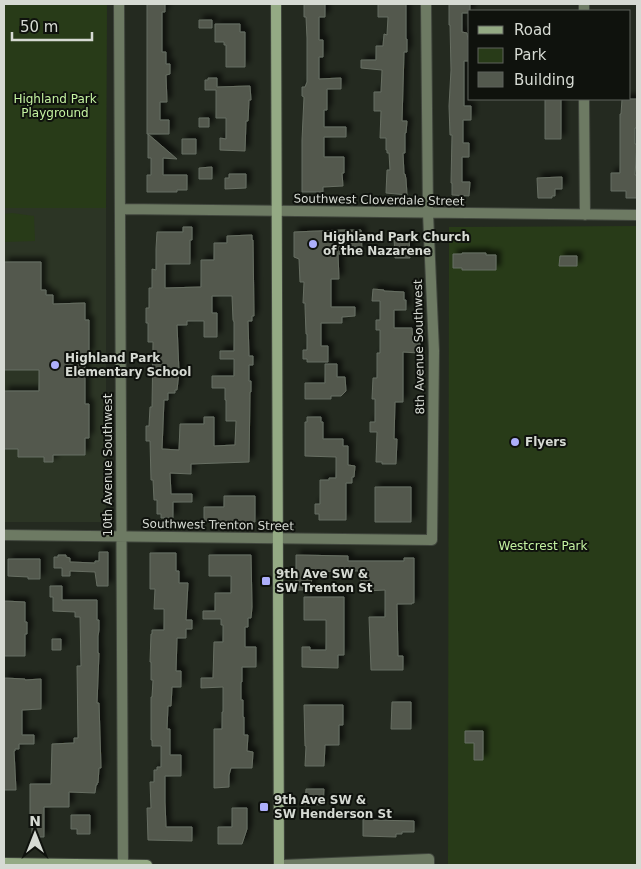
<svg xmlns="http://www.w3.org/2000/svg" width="641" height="869" font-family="'DejaVu Sans',sans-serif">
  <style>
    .built { fill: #2c3525 }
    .green { fill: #283b18 }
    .building { fill: #53594e; stroke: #676e62; fill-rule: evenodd; filter: url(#shadow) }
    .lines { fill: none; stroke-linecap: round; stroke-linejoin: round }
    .street-casing { stroke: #40463d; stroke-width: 12 }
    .secondary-casing { stroke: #40463d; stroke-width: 12 }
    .street { stroke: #6d7a63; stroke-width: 10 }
    .secondary { stroke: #94aa84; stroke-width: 10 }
    .poi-dot { fill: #adaffb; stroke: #0f120d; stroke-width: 2 }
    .labels { text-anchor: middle; stroke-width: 4; stroke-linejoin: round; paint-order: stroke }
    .park-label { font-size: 12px; fill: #c4f2a1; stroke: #0f120d }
    .street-label { font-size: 12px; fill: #d6dad3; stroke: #0f120d }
    .poi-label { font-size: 12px; font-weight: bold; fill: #d6dad3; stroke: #0f120d; text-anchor: start }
  </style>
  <defs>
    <filter id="shadow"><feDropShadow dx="4.5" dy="-4.5" stdDeviation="2.5" flood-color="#0009"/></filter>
  </defs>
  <rect width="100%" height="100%" fill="#242a20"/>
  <!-- built -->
  <path class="built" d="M4,208H106V522H4Z"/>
  <!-- green -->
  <path class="green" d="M4,4H107L106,208H4Z
    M12,213L34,216L35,241L4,242V214Z
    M637,226V865H448L449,227Z"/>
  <!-- building -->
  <path class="building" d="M147,4H165V12H162V52H166V64H170V74L166,75L167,102H160V120H169V134H147Z
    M304,4H325V17H319V40H323V57H319V79L341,78V89H327V110H324V127H346V137H324V157H344V173H342L343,186L323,187V192H302V140L304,97L302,96V87H305L307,82V38L306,17H304Z
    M378,4H406V39H407V52H404L402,121H407L406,133H405V153H403L404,174H405L406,179L407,195L386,193L387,170H390L389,153H387V150H386V138H380L381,111H374V92H381L382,70L361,68V60H376V46H383L384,34L387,35L388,17H378Z
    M449,4H470V13H462V32L467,33L468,40L469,41V61H464V106H471V120H463V143H469V157H462V182H470L469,196L452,195V183H451L452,135H450L449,106L451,70L450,25H449Z
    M199,20H212V28H199Z
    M215,24H240V32H245V67H226V45H224V42H215Z
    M208,78H217V87L250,86L251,100H249L248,121H246L245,151L220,150V138L226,139V118H216V90H205V80H208Z
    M545,99H561V139H545Z
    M622,99H637V128H635V144H637L635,175H637V198H626V191H611V173H620V114H621Z
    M199,118H209V127H199Z
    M148,134L177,159L163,158V175H187V190H177V192H147V175H151V158H148Z
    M182,139H196V154H182Z
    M212,167V179H199V168Z
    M229,174H246V188L225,189V178H229Z
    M562,177V189H555V196H552V198H538L537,178Z
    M183,227H192V240H190V264H165V288L201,287V260H214V243H227V236L252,235V240H253L254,316H252V321H248L249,356H253V365H249V381H251V392H250L249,462L191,464V474L170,473L171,494H192V502H173V518H161V514H157V500H154L153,480H151L150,441H146V426H149L150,407H152L153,342H148V323H146V308H149V288H152V269L156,270V249L157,232H183ZM212,296H232L233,320L234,322V351H220V359H234V376H212V388H225V400H226V421H236L235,445L214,446V417H204V424H180L179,450L162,449L164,400H168V393H175V390H177L179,372L177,325H187V321H204V337H217V313H212Z
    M343,230H361L362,250H348V254H338L339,279H331V307H355V316L342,317V323H321V346H328V362H307V359H303V350H307V334H306L305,306V303H303L304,282H300L299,259L294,257V232Z
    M394,237H409L410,258H395Z
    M462,253H486V255H496V270H462V268H453V254H462Z
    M560,256H577V266H559Z
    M4,262H41V290H46V295H53V304L85,303V320H89V354L85,355V404H89V438H85V455H53V462H44V457H18V449H4V391H39V370H4Z
    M373,289L384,290V291L404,292V300H406V310H394V328H412L413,343H420L419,353L403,352V402H395L394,439H397L396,464H382V462H376L377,432H370V422H375V399H372L373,378H377V353H380V330H376V320H380V301H372Z
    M325,364H337V377H345L346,391L341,396H331V399H305V383H325Z
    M307,417H321V422H323V439H343V446H348V465L355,466L354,477H352V483H346V520H319V514H315V504H320V480H329V478H336V457L305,456V422H307Z
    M375,487H411V522H375Z
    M224,496H255V522L204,521V507H224Z
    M99,552H108V586H97L95,572L70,571V576H62V568H54V557H58V555H66V557L70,558V562L95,563V561H99Z
    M150,553H176V571H179V583H188L186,620H192V629H186V638H177L176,671H181V687H172L171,706H168L167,729H170V755H181V776H165V802L166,827H192V841L148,840L147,808H151L150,782H154V770H157V767H161V746H152V740H151V697H152L153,680H151V662H150L151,634H152V630H164V609H154L155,589H150Z
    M209,555H251L252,607L251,618H248V627H245V647H256V667H242V682H241V700H243V717H244V735H248L247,751L253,752L252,768H231L229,775V787L214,788V729H222V712H223V687L201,688V678H213L214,642H223V625H221V619H203V611H215V593H231V576H209Z
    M296,555L348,556V561H404V558H414V603H412V604H397L398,656H403V670H371L369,617H385V590L365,591V584H361V571H339L312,572L311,590H296Z
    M8,559H40V579H28V577L8,576Z
    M50,586H62V600H97V620H99V630L98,636V653H99L97,703H99L101,768H99L98,783H97V785H96L95,793L69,792V807H44V837H32V820H30V784H51L52,744L74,743V738H78L77,666H81L80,617H75V612L53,611V597H50Z
    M304,597H344V655H338V668L302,667V647H310V650H326V620H304Z
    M4,601L25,602V622H27V634H25V656H4Z
    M52,639H61V650H52Z
    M4,678L25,679V680L41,679V709L22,710V735H34V744H19V749H15V751H14L16,790H4Z
    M392,702H411V729H391Z
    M304,705H343V725H339V745H325L324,766H305L306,746H305Z
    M465,731H483V760H474V743H465Z
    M306,789H324L323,805L305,804Z
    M232,808H247V829L242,844H218V827H232Z
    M71,815H90V834H77V829H71Z
    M363,819H373V820L414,821V832H402V834H396V837L363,836Z"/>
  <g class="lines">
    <defs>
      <path id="street" d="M119,4L123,865
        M584,4V11
        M584,99L585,215
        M121,209L637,215
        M4,535L432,540L434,351L428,213L426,4
        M283,865L429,859V865"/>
      <path id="secondary" d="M276,4L279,865
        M4,863L147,865"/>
    </defs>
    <!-- street casing -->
    <use href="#street" class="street-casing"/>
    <!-- secondary casing -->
    <use href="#secondary" class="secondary-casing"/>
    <!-- street -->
    <use href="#street" class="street"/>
    <!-- secondary -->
    <use href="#secondary" class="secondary"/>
  </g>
  <!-- markers -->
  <g class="poi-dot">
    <circle cx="313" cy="244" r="5"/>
    <circle cx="55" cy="365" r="5"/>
    <circle cx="515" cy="442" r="5"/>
    <rect x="261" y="576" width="10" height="10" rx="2.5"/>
    <rect x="259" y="802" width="10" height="10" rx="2.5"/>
  </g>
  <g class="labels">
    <!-- park labels -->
    <g class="park-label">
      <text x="55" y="103">Highland Park<tspan x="55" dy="14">Playground</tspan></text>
      <text x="543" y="550">Westcrest Park</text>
    </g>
    <!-- street labels -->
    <g class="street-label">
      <text transform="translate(379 200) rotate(1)" y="4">Southwest Cloverdale Street</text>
      <text transform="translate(419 347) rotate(-91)" y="4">8th Avenue Southwest</text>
      <text transform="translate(108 465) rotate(-90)" y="4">10th Avenue Southwest</text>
      <text transform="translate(218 525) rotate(1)" y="4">Southwest Trenton Street</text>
    </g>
    <!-- poi labels -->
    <g class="poi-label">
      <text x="323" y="241">Highland Park Church<tspan x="323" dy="14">of the Nazarene</tspan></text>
      <text x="65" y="362">Highland Park<tspan x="65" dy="14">Elementary School</tspan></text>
      <text x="525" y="446">Flyers</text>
      <text x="276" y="578">9th Ave SW &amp;<tspan x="276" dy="14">SW Trenton St</tspan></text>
      <text x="274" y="804">9th Ave SW &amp;<tspan x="274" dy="14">SW Henderson St</tspan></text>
    </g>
  </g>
  <!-- border -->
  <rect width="641" height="869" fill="none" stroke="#d6dad3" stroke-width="10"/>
  <!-- legend -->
  <rect x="468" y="10" width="162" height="90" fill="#0f120d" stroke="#5f625c"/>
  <rect x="478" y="26" width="25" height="8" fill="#94aa84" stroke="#5f625c"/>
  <text x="514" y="35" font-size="15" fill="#d6dad3">Road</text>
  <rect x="478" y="48" width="25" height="15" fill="#283b18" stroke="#5f625c"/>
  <text x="514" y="60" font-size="15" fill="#d6dad3">Park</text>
  <rect x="478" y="72" width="25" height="15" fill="#53594e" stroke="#5f625c"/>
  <text x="514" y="85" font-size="15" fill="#d6dad3">Building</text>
  <!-- north arrow -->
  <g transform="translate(35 834)" stroke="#0f120d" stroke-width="4" paint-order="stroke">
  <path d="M0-4L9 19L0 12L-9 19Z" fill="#d6dad3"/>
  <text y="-8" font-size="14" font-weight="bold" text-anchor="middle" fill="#d6dad3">N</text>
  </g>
  <!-- scale -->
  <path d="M12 32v8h80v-8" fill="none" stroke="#d6dad3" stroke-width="2.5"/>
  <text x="20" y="32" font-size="15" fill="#d6dad3" stroke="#0f120d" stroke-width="4" paint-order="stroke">50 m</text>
</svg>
